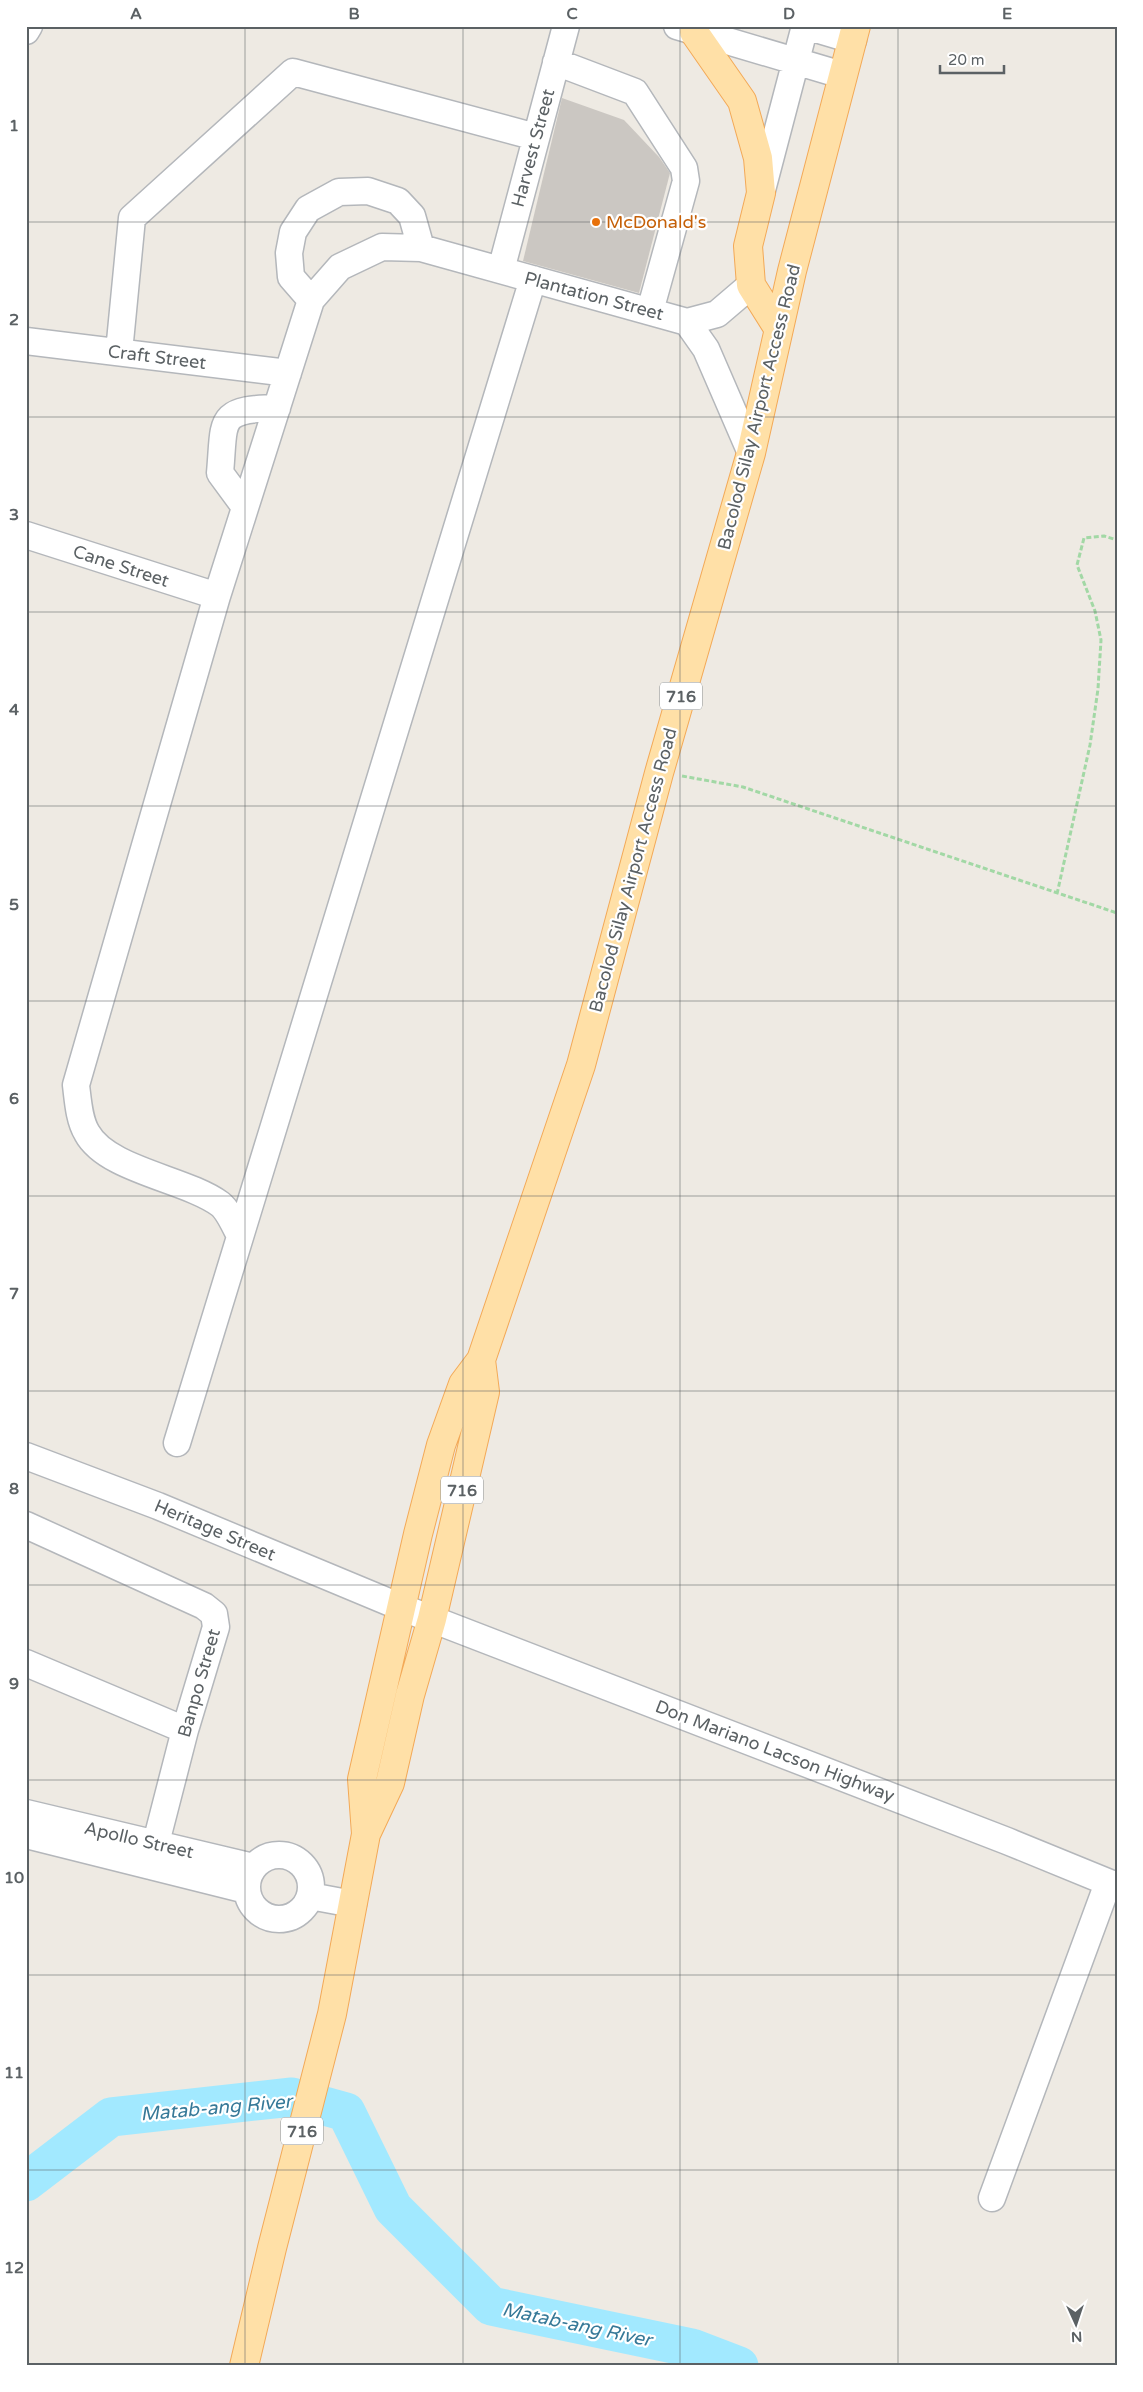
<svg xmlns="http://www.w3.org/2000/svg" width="1143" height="2392" font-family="'Varela Round',sans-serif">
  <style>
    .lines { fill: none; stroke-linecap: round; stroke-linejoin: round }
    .river { stroke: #a2e9ff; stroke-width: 39 }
    .building { fill: #cbc7c2 }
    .minor-casing { stroke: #b4b7bb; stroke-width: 29 }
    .major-casing { stroke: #f3a957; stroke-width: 30 }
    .path { stroke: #a2d8a5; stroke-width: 3; stroke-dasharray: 5 2.5; stroke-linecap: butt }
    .minor { stroke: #fff; stroke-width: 26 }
    .major { stroke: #ffe0a7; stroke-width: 28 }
    .grid { fill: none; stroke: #5b6164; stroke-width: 1; stroke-opacity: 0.55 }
    .food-dot { fill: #e8710a; stroke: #fff; stroke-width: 2 }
    .labels { text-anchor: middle; stroke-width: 4.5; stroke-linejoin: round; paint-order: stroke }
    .shield { fill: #fff; stroke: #8c9092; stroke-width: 1 }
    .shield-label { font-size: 16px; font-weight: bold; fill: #5b6164 }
    .street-label { font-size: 18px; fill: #5b6164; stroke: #fff }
    .food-label { font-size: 18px; fill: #c56008; stroke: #fff; text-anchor: start }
    .water-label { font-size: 19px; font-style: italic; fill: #367998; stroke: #fff }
    .neatline { fill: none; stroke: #5b6164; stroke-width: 2 }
    .grid-label { font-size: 16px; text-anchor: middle; font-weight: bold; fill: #5b6164 }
  </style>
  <rect width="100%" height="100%" fill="#eeeae3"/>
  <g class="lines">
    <!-- river -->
    <path class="river" d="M26,2182L111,2117L292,2097L346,2112L393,2208L491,2306L692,2348L739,2366"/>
  </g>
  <!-- building -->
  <path class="building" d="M562,98L624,120L659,157L670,173L639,293L523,261Z"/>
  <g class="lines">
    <defs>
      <path id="minor" d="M677,26L842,75
        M806,26L853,40
        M26,31L29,26
        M556,62L635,92L684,168L686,181L650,311
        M762,190L805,26
        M501,270L566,26
        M311,300L291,277L289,253L293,232L308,209L339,192L368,191L398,201L412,216L421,248
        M687,322L706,349L751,453
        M687,322L717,314L751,285
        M26,341L288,373
        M119,352L132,218L293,72L536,137
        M245,507L220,473C225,420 216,409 277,408
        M26,535L217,596
        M240,1236C235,1226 228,1210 220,1204C186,1179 107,1170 87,1133C79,1120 78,1101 76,1085L217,596L311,300L340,267L382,247L421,248L687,322
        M177,1443L533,279
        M26,1456L158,1506L403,1608L1007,1841L1117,1886
        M26,1525L204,1606L214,1614L216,1627L185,1730L150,1866
        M26,1663L185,1730
        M26,1813L253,1867
        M26,1835L246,1890
        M247 1887a32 32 0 1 1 64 0a32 32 0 1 1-64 0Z
        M310,1896L353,1904
        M992,2198L1108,1883"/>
      <path id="major" d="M694,32L742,101L758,158L761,193L748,246L751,285L778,328
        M366,1834L362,1779L418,1534L441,1445L463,1384L481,1360L581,1065L659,773L751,453L792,271L856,26
        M244,2366L272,2248L332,2014L366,1834L390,1783L410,1695L432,1619L471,1452L485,1392L481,1360"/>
    </defs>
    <!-- minor casing -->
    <use href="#minor" class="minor-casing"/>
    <!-- major casing -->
    <use href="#major" class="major-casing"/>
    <!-- path -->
    <path class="path" d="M682,776L743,787L1117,913
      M1057,894L1090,745L1098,689L1101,640L1095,611L1077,565L1084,538L1104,536L1117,540"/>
    <!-- minor -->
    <use href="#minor" class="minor"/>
    <!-- major -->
    <use href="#major" class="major"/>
  </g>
  <!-- grid -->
  <path class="grid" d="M245,26V2366M463,26V2366M680,26V2366M898,26V2366M26,222H1117M26,417H1117M26,612H1117M26,806H1117M26,1001H1117M26,1196H1117M26,1391H1117M26,1585H1117M26,1780H1117M26,1975H1117M26,2170H1117"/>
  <!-- markers -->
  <circle class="food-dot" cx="596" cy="222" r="5"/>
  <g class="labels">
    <!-- shield labels -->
    <g class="shield">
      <rect x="660" y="682.5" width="42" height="27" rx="4"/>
      <rect x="441" y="1476.5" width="42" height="27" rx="4"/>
      <rect x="281" y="2117.5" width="42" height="27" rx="4"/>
    </g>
    <g class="shield-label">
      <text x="681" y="702">716</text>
      <text x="462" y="1496">716</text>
      <text x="302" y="2137">716</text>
    </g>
    <!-- street labels -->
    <g class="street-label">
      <text transform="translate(533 148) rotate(-75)" y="6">Harvest Street</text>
      <text transform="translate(594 296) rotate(15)" y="6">Plantation Street</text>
      <text transform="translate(157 357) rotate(7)" y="6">Craft Street</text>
      <text transform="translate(759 407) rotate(-76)" y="6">Bacolod Silay Airport Access Road</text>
      <text transform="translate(121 566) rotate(18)" y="6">Cane Street</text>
      <text transform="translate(633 870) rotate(-75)" y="6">Bacolod Silay Airport Access Road</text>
      <text transform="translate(215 1530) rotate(23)" y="6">Heritage Street</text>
      <text transform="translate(199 1683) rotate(-74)" y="6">Banpo Street</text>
      <text transform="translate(775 1751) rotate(21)" y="6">Don Mariano Lacson Highway</text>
      <text transform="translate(139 1840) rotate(13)" y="6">Apollo Street</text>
    </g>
    <!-- food labels -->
    <g class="food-label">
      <text x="606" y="228">McDonald's</text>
    </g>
    <!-- water labels -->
    <g class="water-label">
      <text transform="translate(216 2107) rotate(-5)" y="7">Matab-ang River</text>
      <text transform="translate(577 2324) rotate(12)" y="7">Matab-ang River</text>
    </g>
  </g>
  <!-- border -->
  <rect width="1143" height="2392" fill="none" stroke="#ffffff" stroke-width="55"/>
  <!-- north arrow -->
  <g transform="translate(1076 2324) rotate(177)" stroke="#ffffff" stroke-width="4" paint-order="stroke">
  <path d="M0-4L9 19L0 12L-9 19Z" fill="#5b6164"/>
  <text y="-8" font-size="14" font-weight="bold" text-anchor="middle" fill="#5b6164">N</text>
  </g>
  <!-- scale -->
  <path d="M940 65v8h64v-8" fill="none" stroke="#5b6164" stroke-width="2.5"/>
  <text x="948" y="65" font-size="15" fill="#5b6164" stroke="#ffffff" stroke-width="4" paint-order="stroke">20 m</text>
  <rect x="28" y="28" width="1088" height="2336" class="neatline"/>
  <g class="grid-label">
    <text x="136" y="19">A</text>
    <text x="354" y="19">B</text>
    <text x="572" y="19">C</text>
    <text x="789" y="19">D</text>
    <text x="1007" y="19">E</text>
    <text x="14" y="131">1</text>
    <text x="14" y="325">2</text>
    <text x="14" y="520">3</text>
    <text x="14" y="715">4</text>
    <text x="14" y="910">5</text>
    <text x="14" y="1104">6</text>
    <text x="14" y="1299">7</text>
    <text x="14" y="1494">8</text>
    <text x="14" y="1689">9</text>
    <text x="14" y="1883">10</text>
    <text x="14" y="2078">11</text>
    <text x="14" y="2273">12</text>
  </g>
</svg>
